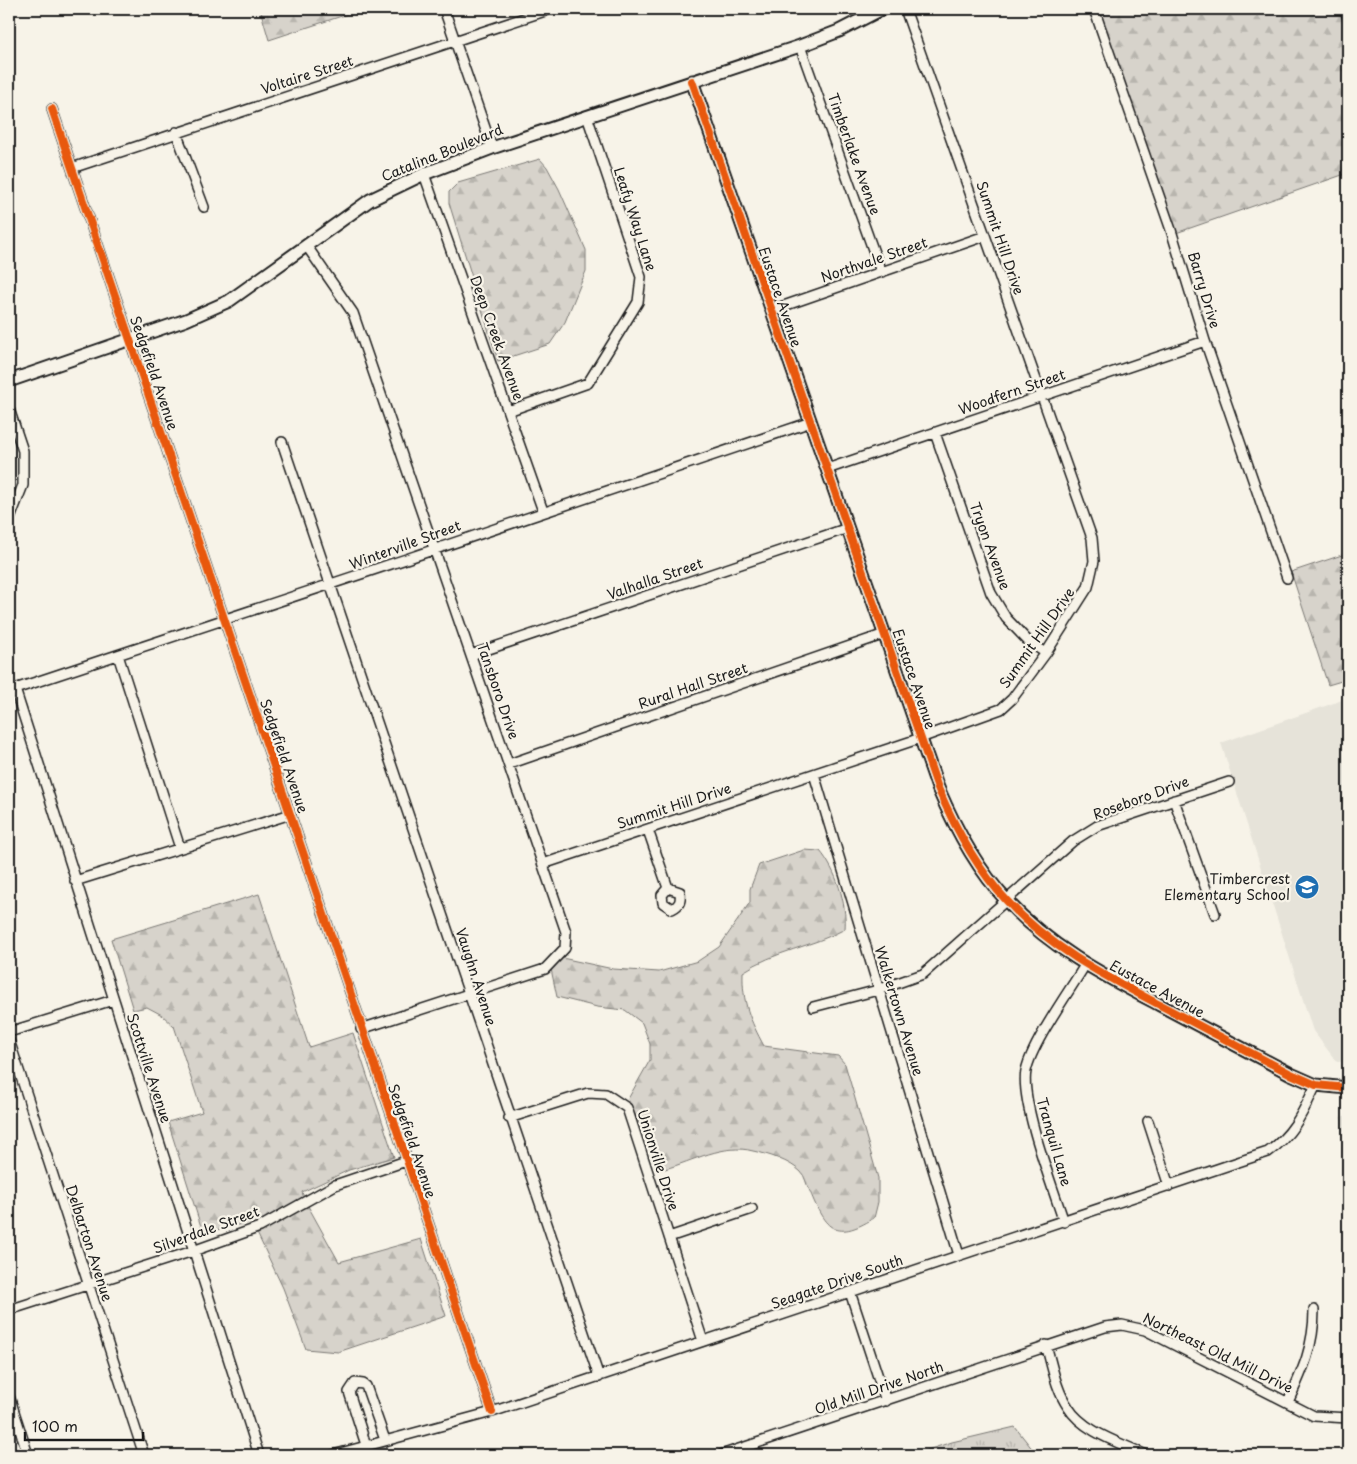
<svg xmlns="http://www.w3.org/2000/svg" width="1357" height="1464" font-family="'Playpen Sans',sans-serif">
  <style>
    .built { fill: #e6e3d9 }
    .grass { fill: url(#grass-tufts); stroke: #7a7874 }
    .forest { fill: url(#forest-firs); stroke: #7a7874 }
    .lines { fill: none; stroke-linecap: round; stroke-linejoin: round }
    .minor-casing { stroke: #1c1c1c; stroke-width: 12 }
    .tertiary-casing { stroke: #1c1c1c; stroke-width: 15 }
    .minor { stroke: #f7f3e8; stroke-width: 9 }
    .tertiary { stroke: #f7f3e8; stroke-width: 11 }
    .cycleway-casing { stroke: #f7f3e8; stroke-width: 11 }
    .cycleway { stroke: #e8590c; stroke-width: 8 }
    .labels { text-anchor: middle; stroke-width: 4.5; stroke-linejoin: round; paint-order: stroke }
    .street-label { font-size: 14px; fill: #1c1c1c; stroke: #f7f3e8 }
    .poi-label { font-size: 14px; fill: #1c1c1c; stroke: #f7f3e8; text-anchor: end }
  </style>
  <defs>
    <pattern id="grass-tufts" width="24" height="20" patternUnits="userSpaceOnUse" patternTransform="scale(1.25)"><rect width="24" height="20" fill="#d7d3cb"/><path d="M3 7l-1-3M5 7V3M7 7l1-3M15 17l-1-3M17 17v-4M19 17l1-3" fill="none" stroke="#b8b5ae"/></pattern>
    <pattern id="forest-firs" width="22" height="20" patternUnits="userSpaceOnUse" patternTransform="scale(1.25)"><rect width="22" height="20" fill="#d7d3cb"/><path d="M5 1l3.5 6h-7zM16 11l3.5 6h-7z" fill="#b8b5ae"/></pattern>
  </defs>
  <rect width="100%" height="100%" fill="#f7f3e8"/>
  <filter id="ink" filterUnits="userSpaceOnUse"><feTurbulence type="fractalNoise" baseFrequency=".02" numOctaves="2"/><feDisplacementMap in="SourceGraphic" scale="10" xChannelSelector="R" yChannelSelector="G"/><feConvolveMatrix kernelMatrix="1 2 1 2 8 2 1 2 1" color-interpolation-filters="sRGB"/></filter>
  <g filter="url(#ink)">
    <!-- built -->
    <path class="built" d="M1348,698V1061L1337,1062L1313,1031L1221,743Z
      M1348,1115V1143L1340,1117Z"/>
    <!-- grass -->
    <path class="grass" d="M1015,1427L1037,1455H912L952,1442Z"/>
    <!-- forest -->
    <path class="forest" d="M260,9H363L269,40Z
      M1107,9H1340L1348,30V173L1176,233L1099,12Z
      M540,159L547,167L559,189L586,250V271L565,322L550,344L498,361L449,203V192L458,183Z
      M1348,553V679L1328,685L1291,572Z
      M804,850L820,851C836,870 847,903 845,929C812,947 774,951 743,972C742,1002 750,1020 764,1046L838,1056L845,1064L878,1178V1202L874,1218C833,1244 824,1226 809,1189C806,1184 805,1176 801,1172C790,1161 768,1154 753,1151C724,1143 693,1161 665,1169L659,1166L628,1099L650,1060V1044L642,1023L625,1010L597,1007L557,997L551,969L562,958L613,969L659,972L698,961L719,947L740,917L750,902V889L759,865Z
      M259,894L309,1047L353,1033L394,1157L349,1170L302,1192L304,1198L258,1223L253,1225L251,1222L203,1233L168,1122L202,1112L174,1026L162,1015L147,1007L133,1010L111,939Z
      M308,1206L339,1262L421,1239L446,1316L338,1352L306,1349L283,1288L257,1233Z"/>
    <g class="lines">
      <defs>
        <path id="minor" d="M444,9L492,148
          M1094,9L1171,230L1205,341L1287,578
          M1345,9L1348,18
          M800,46L881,272
          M52,109L492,1412
          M176,132L204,207
          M72,168L551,9
          M424,174L543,511
          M306,245L353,313L566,932L565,948L545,969L361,1029
          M772,310L985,236
          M9,409L23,451V485L9,521
          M508,411L588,383L638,302L641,277L587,116
          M935,433L991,593L1006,618L1029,642L1046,653
          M282,442C389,753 491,1066 599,1377
          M827,469L1205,341
          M118,655L180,848
          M471,655L848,528
          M15,689L259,1455
          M9,691C277,603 544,513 811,422
          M509,764L885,634
          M814,774L959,1255
          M1174,800L1215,914
          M648,830L668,888L662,895L663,903L672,909C680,905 681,901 680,892L668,888
          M543,864L912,741L1001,709L1012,699L1046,653L1088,587L1094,561L1092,538L905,9
          M75,881L291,814
          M813,1007L878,990L923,974L1073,841L1097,826L1229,782
          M9,1032L113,1000
          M9,1040L144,1455
          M509,1118L588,1093L606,1094L627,1108L703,1341
          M1148,1121L1169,1186
          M1064,1222C1053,1188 1020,1102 1026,1071C1032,1043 1069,992 1085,965
          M669,1237L752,1209
          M850,1292L886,1401
          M9,1310L193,1251L260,1227L335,1185L406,1161
          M1046,1345C1052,1365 1056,1390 1068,1407C1083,1432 1121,1443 1146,1455
          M9,1396L28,1455
          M1288,1402C1303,1370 1314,1346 1314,1310
          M366,1445L349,1392L355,1383L363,1384L366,1386L385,1440
          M333,1455L492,1412L1268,1152C1294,1134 1303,1112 1316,1085
          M721,1455L1105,1327L1122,1325L1145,1330L1314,1416L1348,1418"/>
        <path id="tertiary" d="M692,81L938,788C955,828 977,869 1007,901C1050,948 1105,976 1160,1005C1204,1028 1247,1051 1291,1074L1316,1085L1348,1088
          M9,381L186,320L229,301L370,200L424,174L492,148L800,46L839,31L882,9"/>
      </defs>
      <!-- minor casing -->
      <use href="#minor" class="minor-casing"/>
      <!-- tertiary casing -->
      <use href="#tertiary" class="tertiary-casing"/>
      <!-- minor -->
      <use href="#minor" class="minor"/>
      <!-- tertiary -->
      <use href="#tertiary" class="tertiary"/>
      <defs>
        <path id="cycleway" d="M692,81L938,788C955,828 977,869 1007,901C1050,948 1105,976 1160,1005C1204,1028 1247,1051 1291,1074L1316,1085L1348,1088
          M52,109L492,1412"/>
      </defs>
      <!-- cycleway casing -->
      <use href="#cycleway" class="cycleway-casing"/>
      <!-- cycleway -->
      <use href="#cycleway" class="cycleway"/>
    </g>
  </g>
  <!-- icons -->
  <defs>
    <symbol id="school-disc" viewBox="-11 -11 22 22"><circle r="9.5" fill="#1f6fb2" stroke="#f7f3e8"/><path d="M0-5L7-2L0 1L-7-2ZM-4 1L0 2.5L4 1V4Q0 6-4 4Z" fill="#fff"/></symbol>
  </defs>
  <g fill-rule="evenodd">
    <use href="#school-disc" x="1293" y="873" width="28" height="28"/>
  </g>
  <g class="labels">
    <!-- street labels -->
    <g class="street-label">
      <text transform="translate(307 75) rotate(-18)" y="5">Voltaire Street</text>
      <text transform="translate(442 153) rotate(-22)" y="5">Catalina Boulevard</text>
      <text transform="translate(854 154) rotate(70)" y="5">Timberlake Avenue</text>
      <text transform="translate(635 219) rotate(72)" y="5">Leafy Way Lane</text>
      <text transform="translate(1000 238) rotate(71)" y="5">Summit Hill Drive</text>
      <text transform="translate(874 260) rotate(-19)" y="5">Northvale Street</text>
      <text transform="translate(1204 290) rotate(73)" y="5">Barry Drive</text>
      <text transform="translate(780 297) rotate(71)" y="5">Eustace Avenue</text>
      <text transform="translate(497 338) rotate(70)" y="5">Deep Creek Avenue</text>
      <text transform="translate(154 373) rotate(71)" y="5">Sedgefield Avenue</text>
      <text transform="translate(1012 392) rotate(-19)" y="5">Woodfern Street</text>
      <text transform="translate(405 545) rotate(-20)" y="5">Winterville Street</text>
      <text transform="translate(990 546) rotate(70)" y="5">Tryon Avenue</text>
      <text transform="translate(655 579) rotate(-19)" y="5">Valhalla Street</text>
      <text transform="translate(1037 638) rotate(-55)" y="5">Summit Hill Drive</text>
      <text transform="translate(914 679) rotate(71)" y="5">Eustace Avenue</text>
      <text transform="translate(693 686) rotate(-19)" y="5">Rural Hall Street</text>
      <text transform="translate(498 691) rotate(71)" y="5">Tansboro Drive</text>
      <text transform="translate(284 756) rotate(71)" y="5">Sedgefield Avenue</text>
      <text transform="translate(1141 798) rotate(-20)" y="5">Roseboro Drive</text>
      <text transform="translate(674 806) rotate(-18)" y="5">Summit Hill Drive</text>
      <text transform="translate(476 977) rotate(72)" y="5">Vaughn Avenue</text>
      <text transform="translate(1157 989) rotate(28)" y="5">Eustace Avenue</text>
      <text transform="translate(899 1011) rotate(73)" y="5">Walkertown Avenue</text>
      <text transform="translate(149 1068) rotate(72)" y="5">Scottville Avenue</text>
      <text transform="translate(412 1141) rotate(71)" y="5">Sedgefield Avenue</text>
      <text transform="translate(1054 1142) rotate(74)" y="5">Tranquil Lane</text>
      <text transform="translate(658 1160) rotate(72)" y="5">Unionville Drive</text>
      <text transform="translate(206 1230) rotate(-20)" y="5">Silverdale Street</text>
      <text transform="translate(89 1243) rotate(72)" y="5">Delbarton Avenue</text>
      <text transform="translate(837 1282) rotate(-19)" y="5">Seagate Drive South</text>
      <text transform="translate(1218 1353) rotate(26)" y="5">Northeast Old Mill Drive</text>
      <text transform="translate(879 1388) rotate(-19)" y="5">Old Mill Drive North</text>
    </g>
    <!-- poi labels -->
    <g class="poi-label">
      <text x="1290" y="884">Timbercrest<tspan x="1290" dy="16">Elementary School</tspan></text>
    </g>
  </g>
  <!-- margin -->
  <rect width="1357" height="1464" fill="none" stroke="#f7f3e8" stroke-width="30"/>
  <rect x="15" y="15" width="1327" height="1434" fill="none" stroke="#1c1c1c" stroke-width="2" filter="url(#ink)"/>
  <!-- scale -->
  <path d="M25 1432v8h118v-8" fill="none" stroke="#1c1c1c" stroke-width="2.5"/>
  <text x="32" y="1432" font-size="15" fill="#1c1c1c" stroke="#f7f3e8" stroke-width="4" paint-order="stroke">100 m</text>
</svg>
